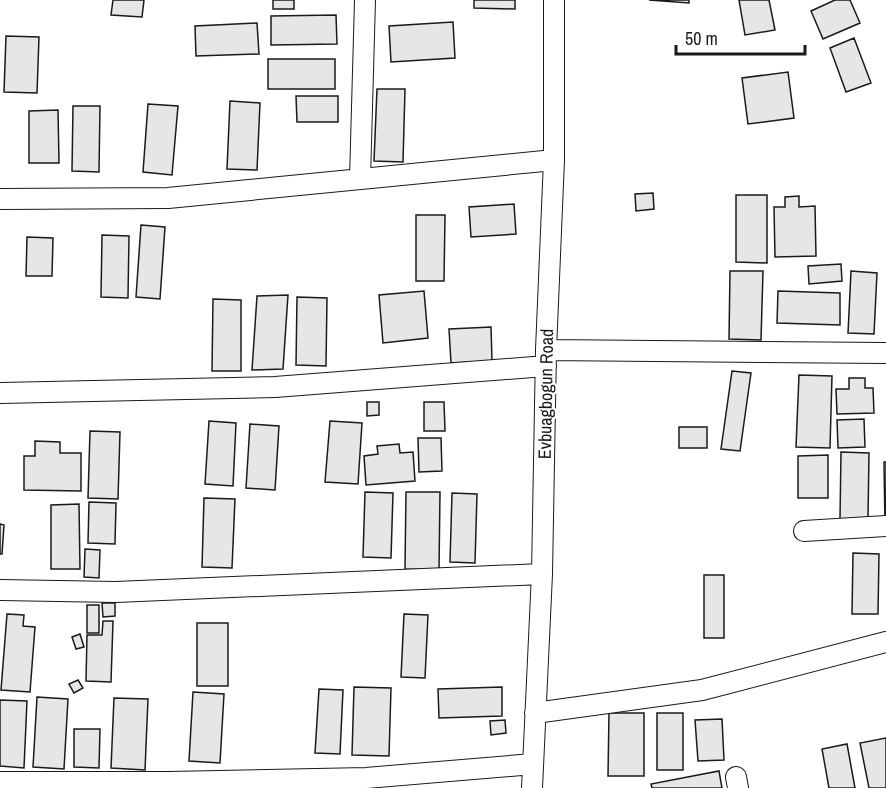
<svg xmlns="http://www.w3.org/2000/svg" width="886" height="788" font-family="'Archivo Narrow',sans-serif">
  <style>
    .building { fill: #e6e6e6; stroke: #1a1a1a; stroke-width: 1.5 }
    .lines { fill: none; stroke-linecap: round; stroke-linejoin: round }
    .minor-casing { stroke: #1a1a1a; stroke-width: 22 }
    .minor { stroke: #fff; stroke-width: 20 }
    .labels { text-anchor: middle; stroke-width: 4.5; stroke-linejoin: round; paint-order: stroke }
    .street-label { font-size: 18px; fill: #1a1a1a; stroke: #fff }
  </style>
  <rect width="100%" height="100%" fill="#fff"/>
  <!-- building -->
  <path class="building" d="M113,0H144L142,17L111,15Z
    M273,0H294V9H273Z
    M474,0H515V9L474,8Z
    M649,0H689V3Z
    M739,0H769L775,30L745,35Z
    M835,0H850L860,23L823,39L811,11Z
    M336,15L337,44L271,45V16Z
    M453,22L455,58L391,62L389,26Z
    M257,23L259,54L196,56L195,26Z
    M6,36L39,37L37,93L4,92Z
    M854,38L871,83L846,92L830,48Z
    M268,59H335V89H268Z
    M788,72L794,118L748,124L742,78Z
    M377,89H405L403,162L374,161Z
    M296,96H338V122H297Z
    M230,101L260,103L257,170L227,169Z
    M148,104L178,106L172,175L143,172Z
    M73,106H100L99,172L72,171Z
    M58,110L59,163H29V111Z
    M653,193L654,209L636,211L635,194Z
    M736,195H767V263L736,262Z
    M799,196V207L815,206L816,256L775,257L774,207H785V197Z
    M514,204L516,234L471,237L469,207Z
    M416,215H445L444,281H416Z
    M141,225L165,227L160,299L136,297Z
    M102,235L129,236L128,298L101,297Z
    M27,237L53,238L52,276H26Z
    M841,264L842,281L809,284L808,266Z
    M730,271H763L761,340L729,339Z
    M851,271L877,273L874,334L848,333Z
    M424,291L428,338L383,343L379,295Z
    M778,291L840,293V325L777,323Z
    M288,295L283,369L252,370L257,296Z
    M297,297L327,298L326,366L296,365Z
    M213,299L241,300V371H212Z
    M491,327L492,361L451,363L449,329Z
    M732,371L751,373L740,451L721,449Z
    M799,375L832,376L830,448L796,447Z
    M849,378H865V388H873L874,413L837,414L836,389H849Z
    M367,402H379V415L367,416Z
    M424,402H444L445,431H424Z
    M864,419L865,447L838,448L837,420Z
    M209,421L236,423L233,486L205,484Z
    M330,421L362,423L358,484L325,482Z
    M250,424L279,426L275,490L246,488Z
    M679,427H707V448H679Z
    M90,431L120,432L118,499L88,498Z
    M418,438H441L442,471L419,472Z
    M35,441L60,442V453H81V491L24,490V456H35Z
    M399,444L400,453L413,452L415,481L366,485L364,456L378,454L377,446Z
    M841,452L869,453L868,519H840Z
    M828,455V498H798V456Z
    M884,462H886V524L885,525Z
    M365,492L393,493L391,558L363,557Z
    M406,492H440L439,570L405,569Z
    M452,493L477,494L475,563L450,562Z
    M204,498L235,499L232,568L202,567Z
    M89,502L116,503L115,544L88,543Z
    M79,504L80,569H51V505Z
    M0,524L4,525L2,554H0Z
    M85,549L100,550L99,578L84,577Z
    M853,553L879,554L878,614H852Z
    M704,575H724V638H704Z
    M102,603H115V616L103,617Z
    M87,605H99V633H87Z
    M7,614L24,615L23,626L35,627L30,692L1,690Z
    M404,614L428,615L425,678L401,677Z
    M103,621H113L111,682L86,681L87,635H102Z
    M197,623H228V686H197Z
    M80,634L84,647L76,649L72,637Z
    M78,680L83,688L74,693L69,684Z
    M354,687L391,688L389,756L352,755Z
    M502,687V716L439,718L438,689Z
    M319,689L343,690L340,754L315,753Z
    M193,692L224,694L220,763L189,761Z
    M37,697L68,699L64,769L33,767Z
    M114,698L148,699L145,770L111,768Z
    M0,700L27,701L24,768L0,766Z
    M609,713H644V776H608Z
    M657,713H683V770H657Z
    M722,719L724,760L698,761L695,720Z
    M505,720L506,733L491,735L490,721Z
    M74,729H100L99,768L74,767Z
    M886,738V788H869L860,743Z
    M847,744L855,788H829L822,749Z
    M719,771L722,788H652L651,784Z"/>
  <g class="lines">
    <defs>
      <path id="minor" d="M360,179L365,0
        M0,199L168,198L554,160
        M546,350L886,353
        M0,393L275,387L546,366
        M804,531L886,526
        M0,590L116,592L542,574
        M535,713L702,690L886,642
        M736,777L738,788
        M0,782H169L366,778L533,764
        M532,788L542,574L546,350L554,160V0"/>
    </defs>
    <!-- minor casing -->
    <use href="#minor" class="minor-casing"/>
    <!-- minor -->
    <use href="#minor" class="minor"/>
  </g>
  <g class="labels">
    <!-- street labels -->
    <g class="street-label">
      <text transform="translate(546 394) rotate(-89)" y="6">Evbuagbogun Road</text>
    </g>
  </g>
  <!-- scale -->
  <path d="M676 45v9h129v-9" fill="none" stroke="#1a1a1a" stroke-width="3"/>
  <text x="685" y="45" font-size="18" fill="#1a1a1a" stroke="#ffffff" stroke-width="4.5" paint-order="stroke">50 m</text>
</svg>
